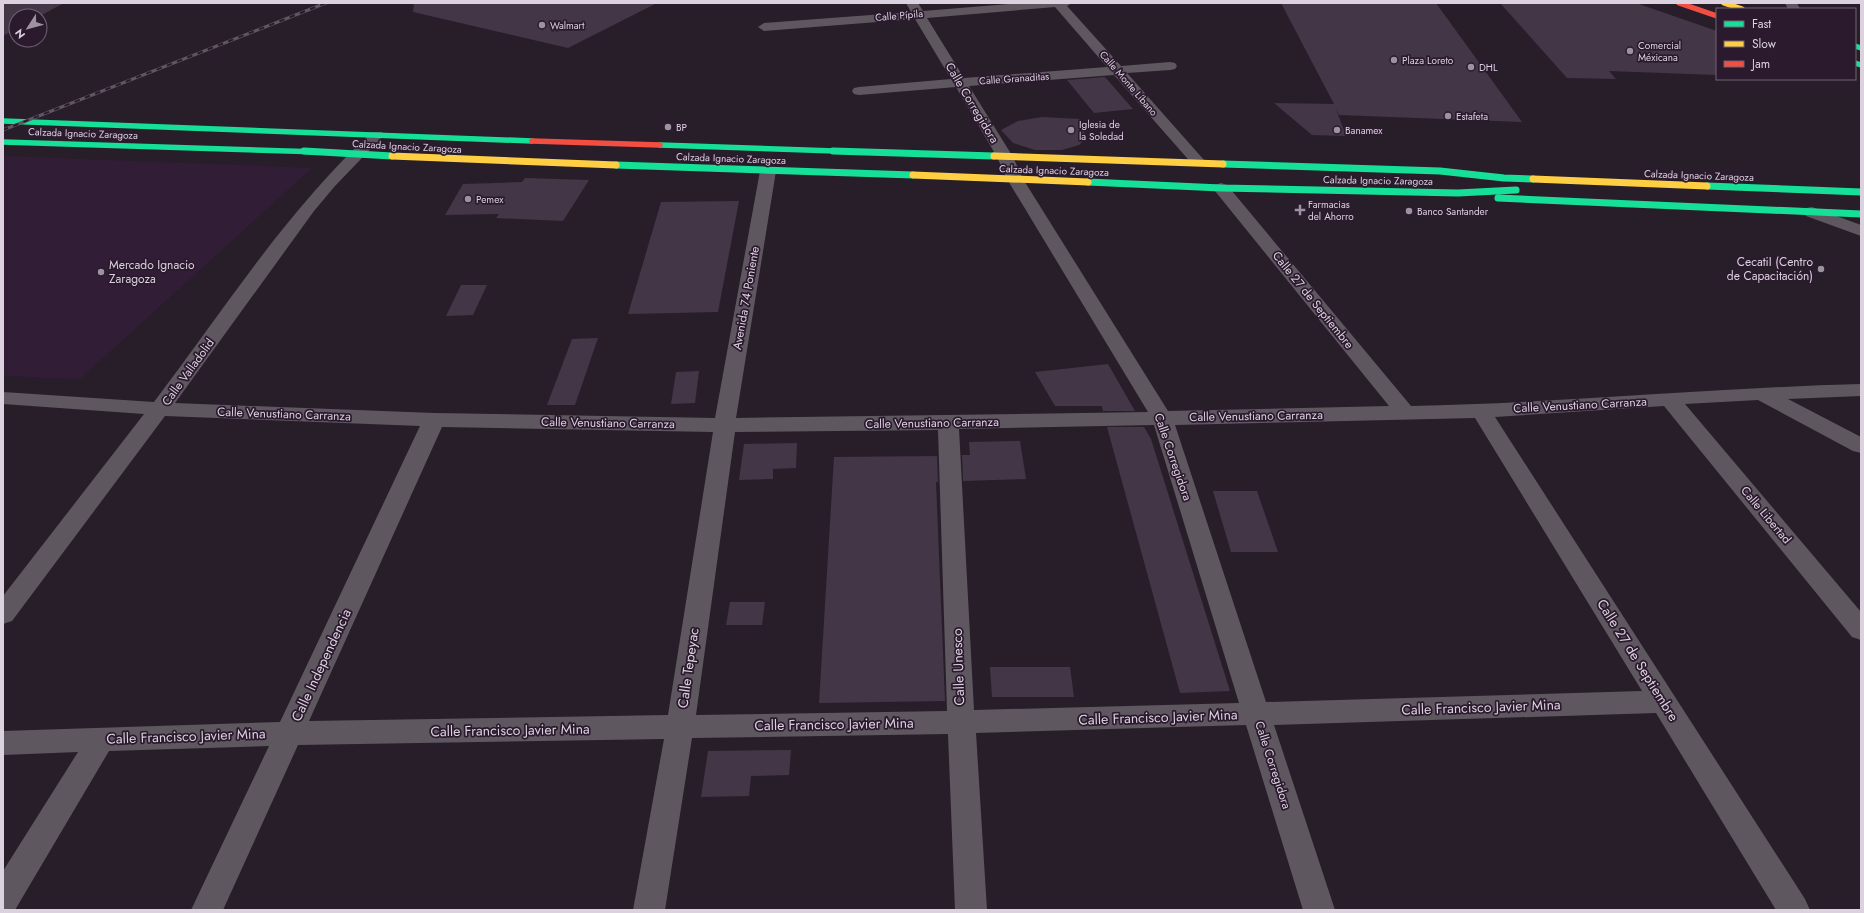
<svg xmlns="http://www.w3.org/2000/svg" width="1864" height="913" font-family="Jost,sans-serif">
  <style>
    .built { fill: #311d35 }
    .building { fill: #433646 }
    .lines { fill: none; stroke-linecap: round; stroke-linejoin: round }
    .street { fill: #5e5760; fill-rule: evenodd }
    .fast-far1 { stroke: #16e098; stroke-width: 5.5 }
    .fast { stroke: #16e098; stroke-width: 7 }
    .slow-far1 { stroke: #ffcf43; stroke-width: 5.5 }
    .slow { stroke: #ffcf43; stroke-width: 7 }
    .jam { stroke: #f24e42; stroke-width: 5.5 }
    .rail-casing { stroke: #5f5760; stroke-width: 3 }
    .rail { stroke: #2b1a2e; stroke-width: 2; stroke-dasharray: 5.5; stroke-linecap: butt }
    .poi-dot { fill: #9d92a0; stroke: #2b1a2e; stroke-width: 1.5 }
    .labels { text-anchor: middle; stroke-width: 3.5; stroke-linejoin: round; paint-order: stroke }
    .far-street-label { font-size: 10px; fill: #dcd1df; stroke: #2b1a2e }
    .far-poi-label { font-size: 10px; fill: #dcd1df; stroke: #2b1a2e; text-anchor: start }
    .street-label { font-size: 12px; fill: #dcd1df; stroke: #2b1a2e }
    .poi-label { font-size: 12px; fill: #dcd1df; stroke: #2b1a2e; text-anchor: end }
    .near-street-label { font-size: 14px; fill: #dcd1df; stroke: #2b1a2e }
  </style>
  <rect width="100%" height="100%" fill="#281e2a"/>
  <!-- built -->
  <path class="built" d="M3,156L312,168L80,379L3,376Z"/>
  <!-- building -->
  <path class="building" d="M3,3H64L40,16H16V29L3,36Z
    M414,3H657L568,48L413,12Z
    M1281,3H1436L1522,122L1339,115L1336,109L1346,136L1312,135L1274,103L1334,104Z
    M1500,3H1636L1717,31V75L1609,71L1616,79L1567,78Z
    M1105,77L1133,109L1094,113L1067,80Z
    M1042,117L1080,119L1086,138L1079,145L1062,150H1035L1013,143L1001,130L1018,121Z
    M525,178L589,180L563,221L496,218L499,214L445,215L463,184L522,182Z
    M739,201L718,312L628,314L661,202Z
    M461,285H487L473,315L446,316Z
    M598,338L575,405H547L572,339Z
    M1108,364L1135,411H1103L1102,406H1055L1035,372Z
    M699,371L695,403L671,404L676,372Z
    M1107,427H1144L1151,439L1230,691L1180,693Z
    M1020,441L1026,479L963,481L962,455H970L969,442Z
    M797,443L796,468L773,469V479L739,480L744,444Z
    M937,456L938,482H936L945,701L819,703L834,457Z
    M1213,491H1257L1278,552H1231Z
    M730,602H765L762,625H726Z
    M990,667H1070L1074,697H992Z
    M791,750L789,775L751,776L749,796L701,797L708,751Z"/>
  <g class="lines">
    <!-- street -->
    <path class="street" d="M906,3H918L923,11L1021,3H1072L1067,6L1121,66L1170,62L1175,63L1177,66L1175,69L1170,70L1127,73L1204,160L1207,163L1204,166H1194L1114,75L969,86L1013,157L1023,179L1168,411L1389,406L1215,191L1213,188L1215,185L1221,183L1227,185L1411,406C1561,403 1711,388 1861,384V396L1788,399L1861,437V453L1853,451L1758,400L1685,404L1861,612V640L1852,637L1664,406L1495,417L1805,899L1810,910H1776L1656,713L1274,725L1335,910H1303L1246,725L976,733L987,910H955L948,734L692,738L665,910H633L664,739L298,745L223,910H191L269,746L109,751L15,910H3V871L78,752L3,755V731L280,722L420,426L165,416L12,621L3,624V596L144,414L3,404V392L154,402C224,310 286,211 372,132H382L384,135L335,186L314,211L175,403L434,413L715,418L760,171L762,168H774L776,171L736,418L1148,412L1007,179L997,157L956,87L859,95L854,94L852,91L854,88L859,87L951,79L915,19L764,31L758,27L764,23L911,12ZM1055,7L1107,67L964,78L927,18ZM1475,418L1642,691L1266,702L1175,425ZM1154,425L1239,703L974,710L959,429ZM442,427L713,432L668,715L309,721ZM938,430L947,711L696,715L735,432Z
      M1785,3H1797L1800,9H1788Z
      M1812,207L1861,225V236L1806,216L1804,212L1806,208Z"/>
    <!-- fast-far1 -->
    <path class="fast-far1" d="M1855,46L1861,48
      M1855,63L1861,65
      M3,121L532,141
      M3,142L321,152
      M660,145L864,152"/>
    <!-- fast -->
    <path class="fast" d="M304,151L392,156
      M833,151L994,156
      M1223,164L1440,171L1504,178L1533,179
      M616,165L913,175
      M1088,182L1221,188L1458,193L1516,190
      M1707,186L1861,192
      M1498,198L1861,214"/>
    <!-- slow-far1 -->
    <path class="slow-far1" d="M1724,3L1742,9"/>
    <!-- slow -->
    <path class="slow" d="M392,156L616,165
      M994,156L1223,164
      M913,175L1088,182
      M1533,179L1707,186"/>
    <!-- jam -->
    <path class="jam" d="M1679,3L1717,16
      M532,141L660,145"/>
    <defs>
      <path id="rail" d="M3,130L326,3"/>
    </defs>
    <!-- rail casing -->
    <use href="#rail" class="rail-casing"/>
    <!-- rail -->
    <use href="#rail" class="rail"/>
  </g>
  <!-- markers -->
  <g class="poi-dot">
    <circle cx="542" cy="25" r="4"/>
    <circle cx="1630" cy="51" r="4"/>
    <circle cx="1394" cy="60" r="4"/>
    <circle cx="1471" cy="67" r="4"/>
    <circle cx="1448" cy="116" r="4"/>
    <circle cx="668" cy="127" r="4"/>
    <circle cx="1071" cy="130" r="4"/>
    <circle cx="1337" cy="130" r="4"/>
    <circle cx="468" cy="199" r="4"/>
    <path d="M1298 204h4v4h4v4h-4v4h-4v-4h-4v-4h4z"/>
    <circle cx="1409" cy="211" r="4"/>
    <circle cx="1821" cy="269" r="4"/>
    <circle cx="101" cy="272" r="4"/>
  </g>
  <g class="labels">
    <!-- far-street labels -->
    <g class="far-street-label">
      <text transform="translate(899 15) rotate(-5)" y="4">Calle Pípila</text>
      <text transform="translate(1014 78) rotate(-4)" y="4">Calle Granaditas</text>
      <text transform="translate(1129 83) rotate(49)" y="4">Calle Monte Líbano</text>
      <text transform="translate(83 133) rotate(2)" y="4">Calzada Ignacio Zaragoza</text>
      <text transform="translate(407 146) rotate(3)" y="4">Calzada Ignacio Zaragoza</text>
      <text transform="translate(731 158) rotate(2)" y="4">Calzada Ignacio Zaragoza</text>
      <text transform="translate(1054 170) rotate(2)" y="4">Calzada Ignacio Zaragoza</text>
      <text transform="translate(1699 175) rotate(2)" y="4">Calzada Ignacio Zaragoza</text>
      <text transform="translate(1378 180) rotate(1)" y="4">Calzada Ignacio Zaragoza</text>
    </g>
    <!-- far-poi labels -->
    <g class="far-poi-label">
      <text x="550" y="29">Walmart</text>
      <text x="1638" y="49">Comercial<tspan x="1638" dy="12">Méxicana</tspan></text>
      <text x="1402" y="64">Plaza Loreto</text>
      <text x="1479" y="71">DHL</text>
      <text x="1456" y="120">Estafeta</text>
      <text x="1079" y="128">Iglesia de<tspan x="1079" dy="12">la Soledad</tspan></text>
      <text x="676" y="131">BP</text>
      <text x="1345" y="134">Banamex</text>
      <text x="476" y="203">Pemex</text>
      <text x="1308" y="208">Farmacias<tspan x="1308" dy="12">del Ahorro</tspan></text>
      <text x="1417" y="215">Banco Santander</text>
    </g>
    <!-- street labels -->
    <g class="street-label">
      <text transform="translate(972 103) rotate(59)" y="4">Calle Corregidora</text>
      <text transform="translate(746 298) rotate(-80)" y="4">Avenida 74 Poniente</text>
      <text transform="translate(1313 300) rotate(51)" y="4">Calle 27 de Septiembre</text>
      <text transform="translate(188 372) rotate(-54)" y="4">Calle Valladolid</text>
      <text transform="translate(1580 405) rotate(-3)" y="4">Calle Venustiano Carranza</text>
      <text transform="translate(284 414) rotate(2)" y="4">Calle Venustiano Carranza</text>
      <text transform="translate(1256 416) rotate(-1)" y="4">Calle Venustiano Carranza</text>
      <text transform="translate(608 423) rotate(1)" y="4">Calle Venustiano Carranza</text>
      <text transform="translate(932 423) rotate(-1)" y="4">Calle Venustiano Carranza</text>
      <text transform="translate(1173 457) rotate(71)" y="4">Calle Corregidora</text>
      <text transform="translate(1766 515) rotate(50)" y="4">Calle Libertad</text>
      <text transform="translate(1273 765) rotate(72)" y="4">Calle Corregidora</text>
    </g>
    <!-- poi labels -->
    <g class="poi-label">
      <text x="1813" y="266">CecatiI (Centro<tspan x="1813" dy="14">de Capacitación)</tspan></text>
      <text x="109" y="269" text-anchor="start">Mercado Ignacio<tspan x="109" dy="14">Zaragoza</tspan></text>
    </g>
    <!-- near-street labels -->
    <g class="near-street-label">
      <text transform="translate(1638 660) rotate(58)" y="5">Calle 27 de Septiembre</text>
      <text transform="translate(321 665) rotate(-65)" y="5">Calle Independencia</text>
      <text transform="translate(958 667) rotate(-92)" y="5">Calle Unesco</text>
      <text transform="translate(688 668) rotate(-82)" y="5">Calle Tepeyac</text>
      <text transform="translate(1481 707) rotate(-2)" y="5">Calle Francisco Javier Mina</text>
      <text transform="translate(1158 717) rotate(-2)" y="5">Calle Francisco Javier Mina</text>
      <text transform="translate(834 724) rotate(-1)" y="5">Calle Francisco Javier Mina</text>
      <text transform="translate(510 730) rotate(-1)" y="5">Calle Francisco Javier Mina</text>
      <text transform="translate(186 736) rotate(-2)" y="5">Calle Francisco Javier Mina</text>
    </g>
  </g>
  <!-- border -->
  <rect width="1864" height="913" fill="none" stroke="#dcd1df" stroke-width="8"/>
  <!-- legend -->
  <rect x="1716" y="8" width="140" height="72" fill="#2b1a2e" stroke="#726375"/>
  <rect x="1724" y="21" width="20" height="6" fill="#16e098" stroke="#726375"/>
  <text x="1752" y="28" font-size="12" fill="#dcd1df">Fast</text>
  <rect x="1724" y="41" width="20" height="6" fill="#ffcf43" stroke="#726375"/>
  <text x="1752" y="48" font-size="12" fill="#dcd1df">Slow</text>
  <rect x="1724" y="61" width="20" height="6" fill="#f24e42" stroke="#726375"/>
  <text x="1752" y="68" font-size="12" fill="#dcd1df">Jam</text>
  <!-- north arrow -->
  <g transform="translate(28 28) rotate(234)"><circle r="19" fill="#2b1a2e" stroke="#726375"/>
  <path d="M0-3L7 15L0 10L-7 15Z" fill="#9d92a0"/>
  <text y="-6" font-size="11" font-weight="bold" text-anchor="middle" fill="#dcd1df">N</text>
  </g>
</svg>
